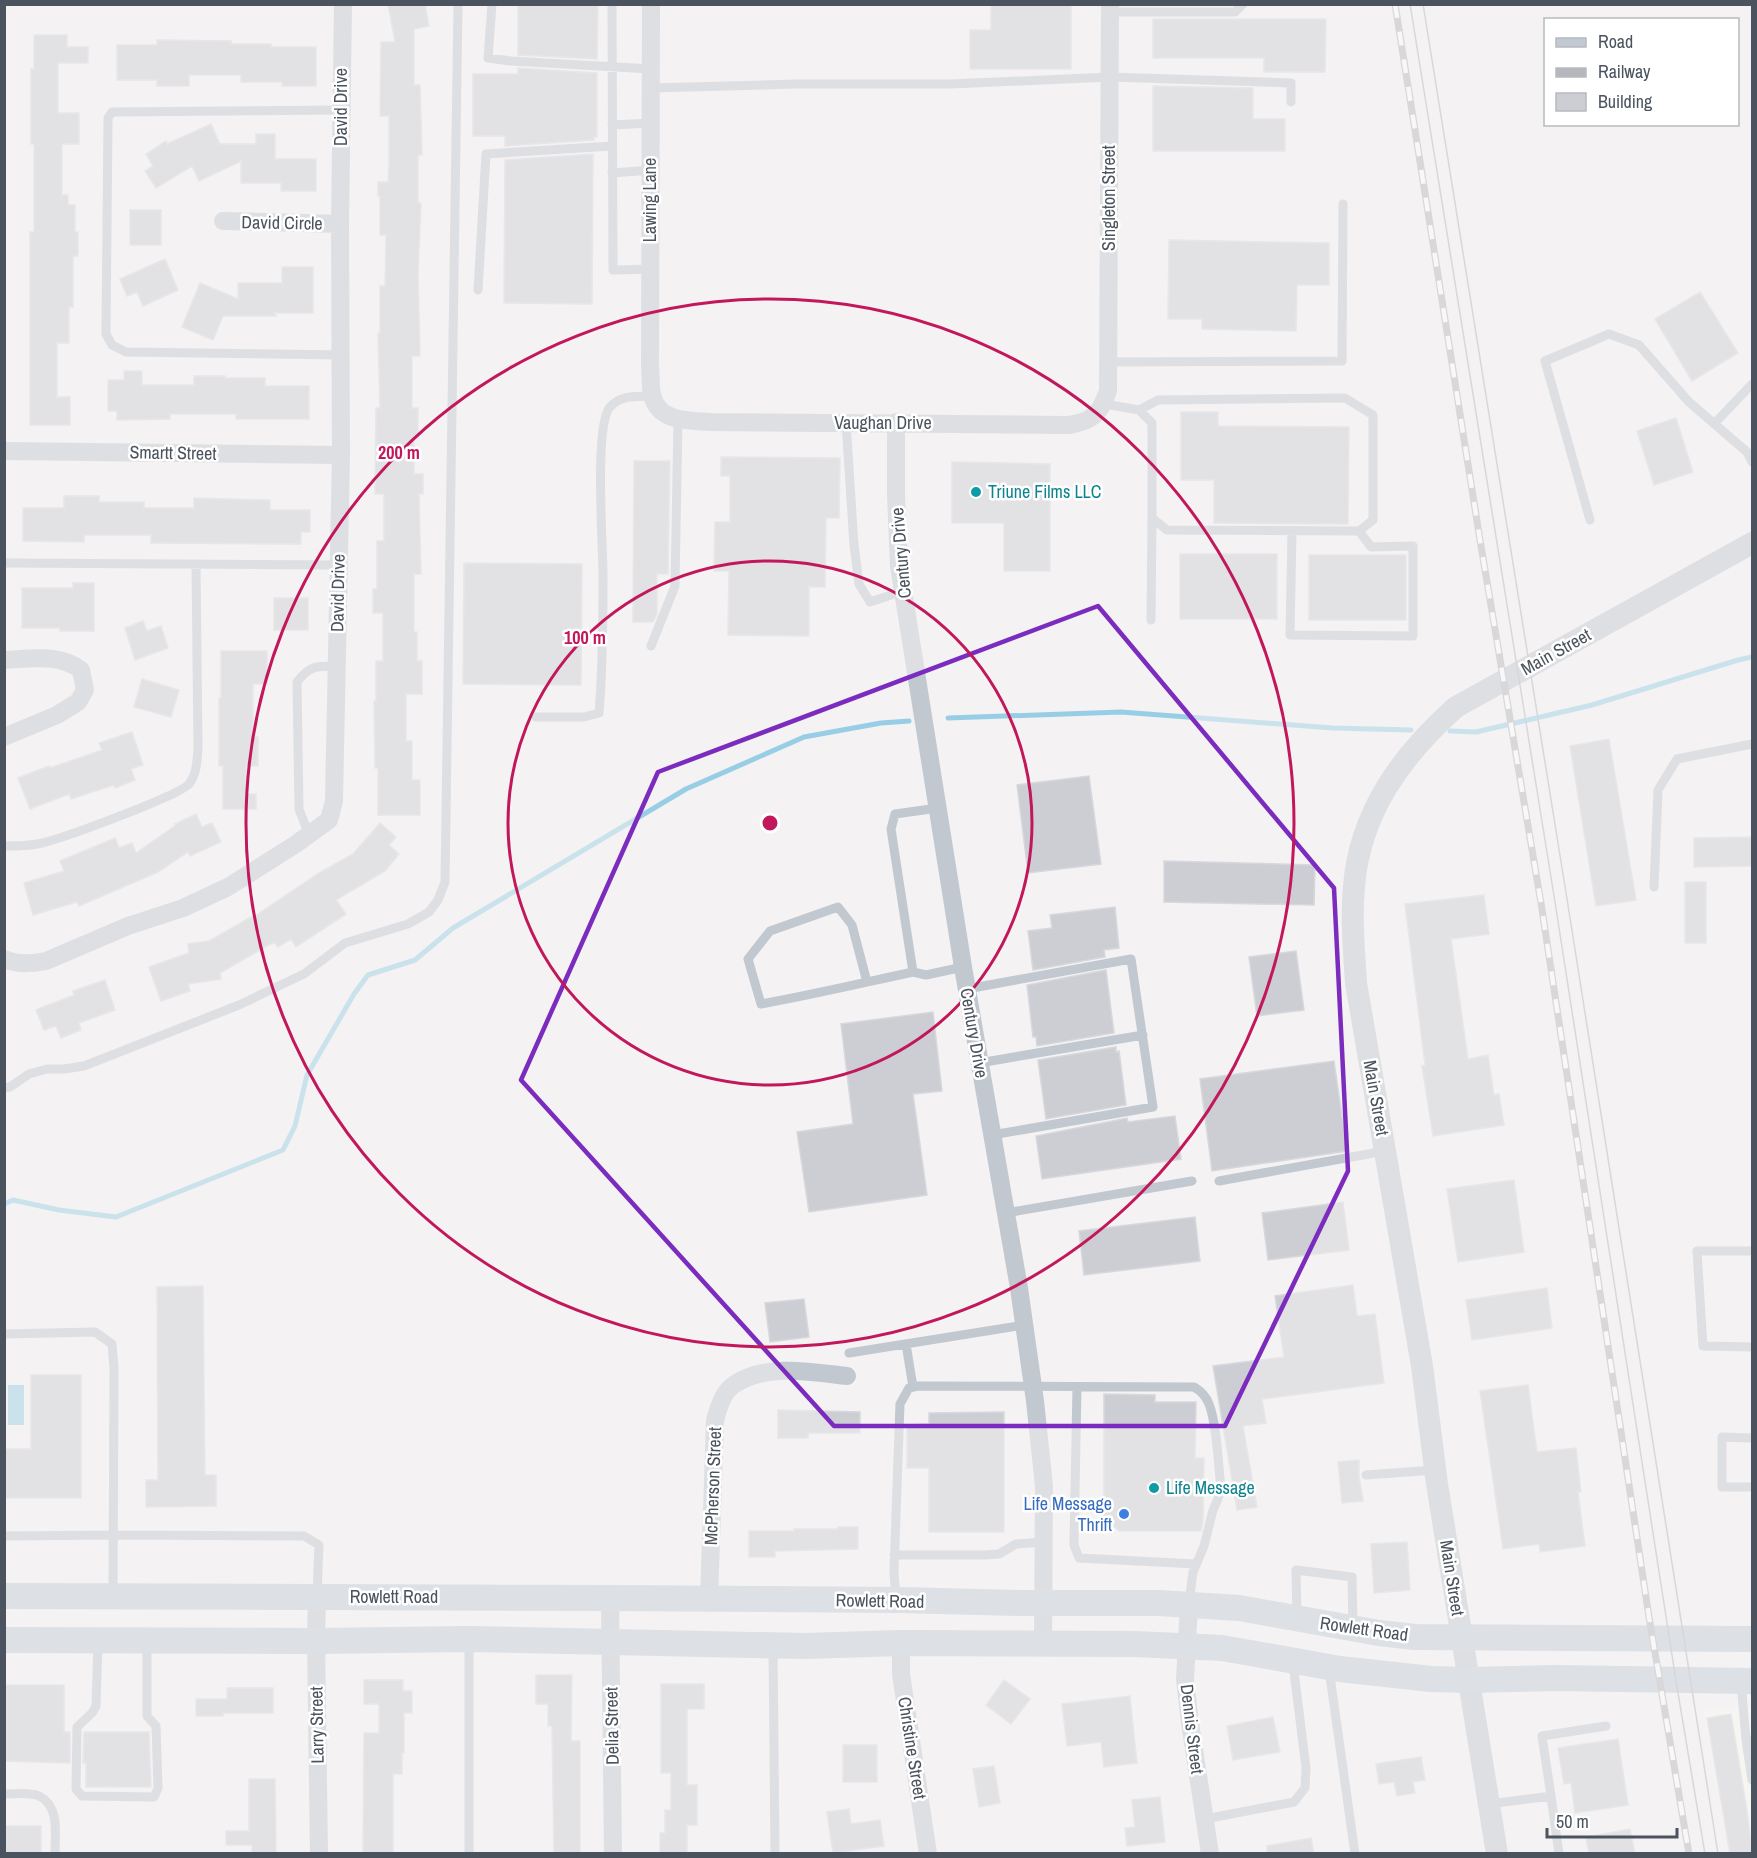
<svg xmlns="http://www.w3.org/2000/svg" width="1757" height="1858" font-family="'Archivo Narrow',sans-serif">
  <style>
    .commercial { fill: #fbf9ef }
    .water { fill: #97cee5 }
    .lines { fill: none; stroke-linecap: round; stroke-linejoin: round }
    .stream { stroke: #97cee5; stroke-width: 5 }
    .building { fill: #cdced4; stroke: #d7d8dd; stroke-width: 1.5 }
    .service { stroke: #c1c8cf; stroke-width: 9 }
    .minor { stroke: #c1c8cf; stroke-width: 18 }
    .tertiary { stroke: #c1c8cf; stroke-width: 22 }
    .secondary { stroke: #c2c9d3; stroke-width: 26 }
    .tram { stroke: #b5b7bc; stroke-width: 1.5 }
    .rail-casing { stroke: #b5b7bc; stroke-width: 7 }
    .rail { stroke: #fff; stroke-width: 4.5; stroke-dasharray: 14; stroke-linecap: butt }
    .marked { fill: none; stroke: #7b2cbf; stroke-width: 4.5; stroke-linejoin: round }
    .ring { fill: none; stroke: #c2185b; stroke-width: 3 }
    .culture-dot { fill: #0f9aa8; stroke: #fff; stroke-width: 2 }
    .shop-dot { fill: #3f7fe0; stroke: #fff; stroke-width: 2 }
    .labels { text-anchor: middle; stroke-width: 5; stroke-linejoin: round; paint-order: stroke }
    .street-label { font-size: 18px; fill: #4b535e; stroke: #fff }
    .culture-label { font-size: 18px; fill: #0d838f; stroke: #fff; text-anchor: start }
    .shop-label { font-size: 18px; fill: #366cbe; stroke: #fff; text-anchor: end }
    .centre { fill: #c2185b; stroke: #fff; stroke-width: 3 }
    .ring-label { font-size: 18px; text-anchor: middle; font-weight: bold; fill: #c2185b; stroke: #fff; stroke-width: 5; stroke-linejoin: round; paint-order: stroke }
  </style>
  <rect width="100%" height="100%" fill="#f4f2f2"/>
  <!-- commercial -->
  <path class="commercial" d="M1703,1709H1752V1853H1729Z"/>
  <!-- water -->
  <path class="water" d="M8,1385H24V1425H8Z"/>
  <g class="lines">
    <!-- stream -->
    <path class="stream" d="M948,718L1121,712L1333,728L1411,730
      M1450,731L1476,732L1592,705L1738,660L1752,657
      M4,1204L13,1200L59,1210L116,1217L283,1150L295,1126L307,1075L354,994L368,975L415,960L453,928L686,789L804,737L881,723L909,721"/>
  </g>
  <!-- building -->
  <path class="building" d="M388,4H425L429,26L414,29V85H420L422,155H418V203H421L418,272L420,356H412V408H418V436H414V474H423V494H419L421,574H414V632H417V661H422V694H406V741H412V780H420V815H378V768H375L374,701H376V661H383V613H373V589H377V541H384V494H375L376,408H380L378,333H380V286H385L386,235H380V196H378V182H388L389,166V116H380L381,42H395Z
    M518,4H598L597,59L518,55Z
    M991,4H1071V69H970V30H991Z
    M1153,19H1326L1325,72H1264V58H1153Z
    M34,35H67V47H88V63H58V113H79V144H62V195H68V205H75V232H78V256H73V307H69V343H57V397H70V425H30V232H34V144H31V69H34Z
    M157,40L231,41V44H271V47H316V86H282V82H241V75H189V86H157V80H117V45H157Z
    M518,68L597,73V137H594V140L505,146V136H473V74H518Z
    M1153,86L1253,88V119H1285V151H1153Z
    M211,124L220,144H256V134H275V159H316V191H281V183H241V161L199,181L192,166L156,188L145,171L153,166L146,154L166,141L167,144Z
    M593,154L592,304L504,303L505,160Z
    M130,210H161V245H130Z
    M1169,240L1329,243V285H1297L1296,331L1202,329V319H1168Z
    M165,259L178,290L143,306L137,292L127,296L120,279Z
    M282,267H313V313H274L276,316H223L213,340L182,327L200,283L238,299V283H282Z
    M1700,292L1738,353L1692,381L1655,319Z
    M124,371H142V385H194V376H225V378H265V386H309V419H236V414H170V419L117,420V411H108V380H124Z
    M1181,412H1218V426L1349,427L1348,524L1214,523V480H1181Z
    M1676,418L1693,472L1654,485L1637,431Z
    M721,457L840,458L839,518H826L825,587H809V636L728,635L729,571H714L715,522H730V476H721Z
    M634,461H670L668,574H657V614L653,622H633Z
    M952,462L1050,464V571H1004V523H952Z
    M64,496H99V502H144V508H194V498L270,500V510H310V532H301V544L151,543V535H84V542L23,541V508H64Z
    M1180,554H1277V619H1180Z
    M1309,555H1406V620H1309Z
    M464,563L582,564L581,685L463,684Z
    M73,583H94V631H60V628H22V588H73Z
    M274,598H308V630H274Z
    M143,621L147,631L161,626L168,648L135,660L125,628Z
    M221,651H267V684H253V737H258V766H246V794H256V809H223V766H219V698H221Z
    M142,679L179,690L171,717L134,707Z
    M132,732L143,765L131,769L135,780L115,788L114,785L71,799L69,794L30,809L18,778L49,766L50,768L102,750L99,743Z
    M1609,739L1636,900L1596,906L1570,746Z
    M1089,776L1101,864L1028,873L1017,785Z
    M196,814L202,827L212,823L221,842L190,856L188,852L158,872L79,906L77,902L33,915L24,883L64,871L60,861L115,838L119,848L132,843L136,853L176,825L175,824Z
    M380,823L396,837L389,845L399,854L385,871L336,900L346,914L296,947L291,939L278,947L274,942L220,973L221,979L188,984L190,991L161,1001L149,967L189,953L188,944L209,941L251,917L252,918L319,873L353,854Z
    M1752,837V866L1694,867V838Z
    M1164,861L1315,865L1314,905L1164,902Z
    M1685,882H1706V943H1685Z
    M1484,895L1489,934L1451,939L1468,1059L1488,1055L1494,1095L1499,1094L1504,1125L1433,1136L1422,1066L1425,1065L1405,904Z
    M1115,907L1119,948L1104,950L1105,957L1033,970L1028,931L1052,928L1050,915Z
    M1296,951L1304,1010L1257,1016L1249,957Z
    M1106,970L1114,1033L1037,1046L1036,1037H1033L1027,985Z
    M105,980L115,1010L79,1023L81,1030L61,1038L56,1026L44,1030L36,1010L74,995L73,991Z
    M933,1012L942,1091L913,1094L927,1195L809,1212L797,1132L853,1124L841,1024Z
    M1116,1047V1052L1119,1051L1126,1105L1046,1119L1038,1060Z
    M1334,1061L1347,1151L1212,1171L1200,1079Z
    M1175,1116L1181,1159L1042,1179L1036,1136L1127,1118L1128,1122Z
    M1514,1180L1524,1252L1458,1262L1447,1189Z
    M1343,1202L1349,1250L1268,1260L1262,1213Z
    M1195,1217L1200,1261L1084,1275L1079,1231Z
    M1353,1285L1357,1316L1375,1314L1384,1383L1262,1399L1266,1423L1243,1426L1257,1507L1237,1510L1213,1366L1284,1357L1275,1296Z
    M203,1286L205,1475H216V1506L146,1507V1480H158L157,1287Z
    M1547,1288L1552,1328L1472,1340L1466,1300Z
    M804,1299L809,1337L770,1342L765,1303Z
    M31,1375H81V1498H4V1449H31Z
    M1528,1385L1537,1452L1576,1448L1581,1492H1578L1585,1546L1540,1552L1539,1544L1503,1549L1480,1391Z
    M1104,1394L1155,1395V1402H1196L1195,1458H1204L1203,1521L1201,1531H1119L1104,1517Z
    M778,1410L860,1412V1433H808V1438H778Z
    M1004,1412V1532H929V1468H907V1425L929,1424V1413Z
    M1359,1460V1476L1363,1501L1342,1503L1338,1462Z
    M838,1527H858V1549L775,1551V1557H749V1531H794V1529H838Z
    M1407,1542L1410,1590L1374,1593L1371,1544Z
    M536,1675H572L571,1741H580V1854H554L552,1726H548V1704H536Z
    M364,1680H403V1691H412V1713H404V1753H402V1774H393V1854H363L364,1733H379V1704H364Z
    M1004,1680L1030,1699L1011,1724L986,1705Z
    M661,1684H704V1709H687V1785H697V1825H687V1854H660V1833H665V1810H671V1773H661Z
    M4,1685H64V1732H70V1763L4,1761Z
    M227,1688H273V1713H223V1716H196V1699H227Z
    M1130,1696L1137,1763L1104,1767L1101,1742L1067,1746L1062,1704Z
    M1731,1714L1748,1817L1752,1854H1730L1707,1718Z
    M1273,1717L1280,1752L1233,1760L1227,1726Z
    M84,1732H149L151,1787H86V1763H83Z
    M1618,1739L1628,1805L1575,1813L1571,1783L1564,1784L1558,1748Z
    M843,1745H877V1782H843Z
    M1421,1757L1425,1780L1413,1782L1415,1793L1397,1796L1394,1782L1379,1784L1376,1764Z
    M994,1766L1000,1803L979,1807L973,1769Z
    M249,1779H275L276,1854H252V1845H226V1831H249Z
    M1160,1797L1165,1842L1127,1846L1125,1828L1135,1827L1132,1800Z
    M849,1809L851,1824L880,1820L884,1846L833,1853L827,1812Z
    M4,1826H41V1854H4Z
    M1630,1829L1635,1854H1589L1586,1837Z
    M1311,1838L1314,1854H1267V1846Z"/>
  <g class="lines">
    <!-- service -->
    <path class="service" d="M492,4L488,58L511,61L651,69
      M612,4L613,270L650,269
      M1110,12H1235L1243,4
      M651,88L796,84H951L1110,77L1291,83V102
      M612,125L651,123
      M612,173L651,170
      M478,290L486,154L612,146
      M341,355L126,352L112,345L106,334L108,118L112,112L341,110
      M1108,362L1342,361L1343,204
      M1104,404L1139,410L1152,423V518L1167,530L1359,531L1373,520V415L1345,398L1158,400L1139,410
      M846,422L854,545L859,584L870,602L903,591
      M1714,424L1752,384
      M1590,520L1545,361L1609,334L1639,345L1689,402L1747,452L1752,462
      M1292,531L1290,635L1413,636V546L1371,547L1359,531
      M4,563L339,565
      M1151,620L1152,518
      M651,646L675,586L678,419
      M536,717H584L599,713C603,668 603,621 603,575C603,546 594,425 610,407C621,394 637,397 652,396
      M938,808L895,814L891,829L913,972L926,975L963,967
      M309,835L299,809L297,682C310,665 317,666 337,666
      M4,846C15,846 27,846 37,844C57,841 178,796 189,784C197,774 197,760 198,748L196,564
      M1654,887L1658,790L1677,759L1752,744
      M867,982L852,925L838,907L770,931L748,959L761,1004C812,995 862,983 913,972
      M967,989L1131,959L1153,1107L992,1135
      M979,1063L1143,1035
      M4,1088L10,1087L29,1074L47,1069H64L84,1066L239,1005L304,974L345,943L408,924L429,912L438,900L445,882L458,4
      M1219,1181L1385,1151
      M1006,1213L1192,1181
      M1752,1251H1697L1703,1346L1752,1347
      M4,1334L95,1332L112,1344L114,1368L113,1596
      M906,1344L913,1387
      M849,1353L1024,1325
      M1077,1387L1074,1545L1079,1558L1196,1564
      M1752,1438L1722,1437V1487H1752
      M1366,1475L1435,1470
      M4,1536L114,1535L304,1536L319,1545L317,1594
      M894,1555H985L999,1554L1016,1544L1044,1542
      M899,1598L895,1587L894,1571L900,1404L909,1388L918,1386L1194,1387C1201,1391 1206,1396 1209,1404C1217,1424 1218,1464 1221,1488L1218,1499L1213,1510L1204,1546L1193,1572L1189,1603
      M1297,1617L1296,1570L1352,1577L1353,1626
      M98,1643L96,1706L92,1713L77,1727L76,1789L82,1796L154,1797L158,1788L156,1726L147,1716V1642
      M773,1647L775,1854
      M1329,1669L1355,1854
      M1741,1682L1746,1740
      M1752,1740H1746L1752,1780
      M4,1794C14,1794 30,1792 39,1796C60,1806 55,1834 55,1854
      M1551,1796L1542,1736L1606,1726
      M1489,1804L1551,1796L1559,1854
      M1205,1819L1294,1802L1305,1788L1306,1768L1293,1663
      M469,1854V1641"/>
    <!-- minor -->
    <path class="minor" d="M651,4L650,366C651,375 650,385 652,394C657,422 689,421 711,422L1069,425C1093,421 1100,414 1108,391L1110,4
      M223,221L340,224
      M896,422V495L899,566L963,967L1019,1288L1035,1401L1044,1486L1043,1644
      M4,451L341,455
      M4,660C31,659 59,653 81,670L85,690L78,702L57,715L4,737
      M4,959C18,965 32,964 46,961L128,926L183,908L228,887L296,844L329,820L334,801L341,455L340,224L343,4
      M317,1597L316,1641L319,1854
      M610,1598L613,1854
      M709,1600L715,1421C718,1408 723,1391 735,1384C767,1363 812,1372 847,1376
      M1189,1605L1185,1680L1190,1723L1210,1854
      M901,1643V1674L928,1854"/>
    <!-- tertiary -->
    <path class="tertiary" d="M1497,1854L1437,1484L1422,1366L1356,983C1354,951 1351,918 1354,886C1360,812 1402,755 1456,707L1752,543"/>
    <!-- secondary -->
    <path class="secondary" d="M4,1596L610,1598L900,1600L1022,1603H1159L1239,1608L1379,1633L1415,1637L1752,1639
      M4,1640L316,1641L469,1639L804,1646L901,1643L1135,1644L1222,1648L1340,1669L1431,1679L1469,1680L1556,1678L1752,1681"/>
    <!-- tram -->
    <path class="tram" d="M1410,4L1555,902L1676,1681L1705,1854
      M1423,4L1567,899L1718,1854"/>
    <defs>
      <path id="rail" d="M1395,4L1480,540L1541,903L1649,1617L1689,1854"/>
    </defs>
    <!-- rail casing -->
    <use href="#rail" class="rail-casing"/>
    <!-- rail -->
    <use href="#rail" class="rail"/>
  </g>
  <!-- marked area -->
  <path d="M0 0H1757V1858H0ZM1098,606L1334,888L1348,1171L1225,1426H834L521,1080L658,772Z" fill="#f4f2f2" fill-opacity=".55" fill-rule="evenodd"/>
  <path class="marked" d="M1098,606L1334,888L1348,1171L1225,1426H834L521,1080L658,772Z"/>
  <!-- distance rings -->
  <g class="ring">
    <circle cx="770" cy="823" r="262"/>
    <circle cx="770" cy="823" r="524"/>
  </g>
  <!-- markers -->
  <g class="culture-dot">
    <circle cx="976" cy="492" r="6"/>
    <circle cx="1154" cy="1488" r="6"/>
  </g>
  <circle class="shop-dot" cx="1124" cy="1514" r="6"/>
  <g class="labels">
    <!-- street labels -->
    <g class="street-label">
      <text transform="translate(341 107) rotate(-90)" y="6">David Drive</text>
      <text transform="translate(1109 198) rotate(-90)" y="6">Singleton Street</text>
      <text transform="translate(650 200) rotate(-90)" y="6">Lawing Lane</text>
      <text transform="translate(282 223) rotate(1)" y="6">David Circle</text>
      <text x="883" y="429">Vaughan Drive</text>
      <text transform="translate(173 453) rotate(1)" y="6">Smartt Street</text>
      <text transform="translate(901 553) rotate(-95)" y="6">Century Drive</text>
      <text transform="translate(338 593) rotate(-89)" y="6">David Drive</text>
      <text transform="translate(1556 652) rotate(-29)" y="6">Main Street</text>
      <text transform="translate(974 1033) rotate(80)" y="6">Century Drive</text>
      <text transform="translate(1376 1098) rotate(80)" y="6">Main Street</text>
      <text transform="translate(713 1486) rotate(-88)" y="6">McPherson Street</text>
      <text transform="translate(1452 1578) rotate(81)" y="6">Main Street</text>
      <text x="394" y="1603">Rowlett Road</text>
      <text transform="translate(880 1601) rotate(1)" y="6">Rowlett Road</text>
      <text transform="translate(1364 1629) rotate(8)" y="6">Rowlett Road</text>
      <text transform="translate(317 1725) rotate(-91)" y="6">Larry Street</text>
      <text transform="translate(612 1726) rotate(-91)" y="6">Delia Street</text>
      <text transform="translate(1192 1729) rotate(83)" y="6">Dennis Street</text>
      <text transform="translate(912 1748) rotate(81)" y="6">Christine Street</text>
    </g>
    <!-- culture labels -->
    <g class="culture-label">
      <text x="988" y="498">Triune Films LLC</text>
      <text x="1166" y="1494">Life Message</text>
    </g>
    <!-- shop labels -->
    <g class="shop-label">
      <text x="1112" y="1510">Life Message<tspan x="1112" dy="21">Thrift</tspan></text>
    </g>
  </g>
  <circle cx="770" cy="823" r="9" class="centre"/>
  <g class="ring-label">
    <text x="399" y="459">200 m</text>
    <text x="585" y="644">100 m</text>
  </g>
  <!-- border -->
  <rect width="1757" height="1858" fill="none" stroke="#4b535e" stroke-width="12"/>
  <!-- legend -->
  <rect x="1544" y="18" width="195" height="108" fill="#ffffff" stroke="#b7babf" stroke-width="1.5"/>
  <rect x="1556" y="38" width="30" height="9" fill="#c2c9d3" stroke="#b7babf" stroke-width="1.5"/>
  <text x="1598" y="48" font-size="18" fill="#4b535e">Road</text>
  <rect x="1556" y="68" width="30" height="9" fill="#b5b7bc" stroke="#b7babf" stroke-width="1.5"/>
  <text x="1598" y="78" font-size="18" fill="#4b535e">Railway</text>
  <rect x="1556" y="93" width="30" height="18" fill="#cdced4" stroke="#b7babf" stroke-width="1.5"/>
  <text x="1598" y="108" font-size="18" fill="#4b535e">Building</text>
  <!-- scale -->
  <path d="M1547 1828v9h130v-9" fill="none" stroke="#4b535e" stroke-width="3"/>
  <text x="1556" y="1828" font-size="18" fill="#4b535e" stroke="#ffffff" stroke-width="4.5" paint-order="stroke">50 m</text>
</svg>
